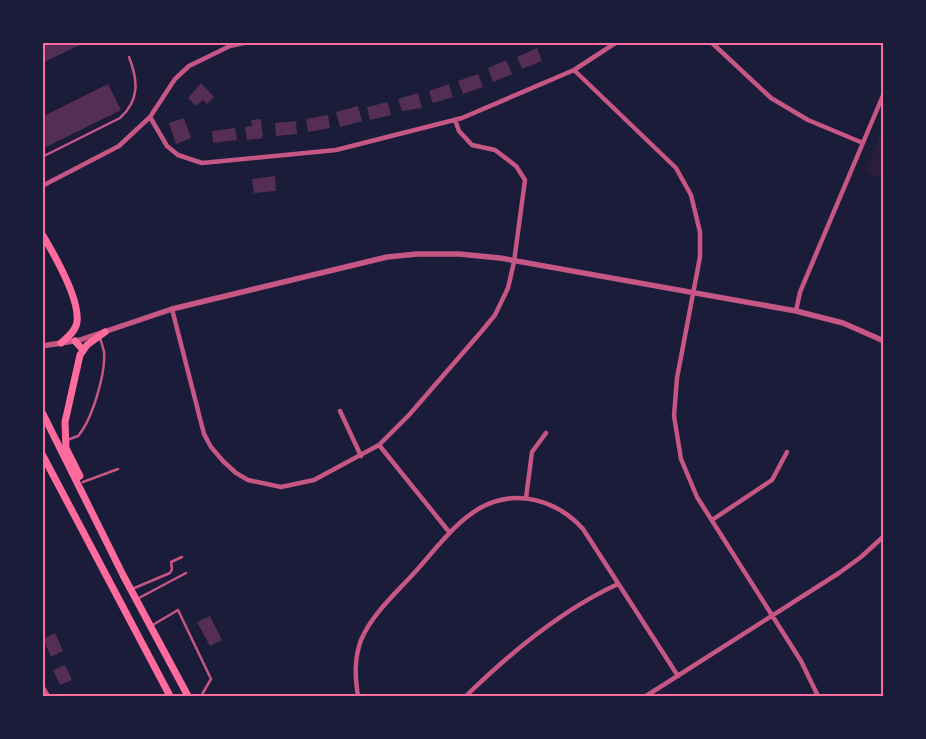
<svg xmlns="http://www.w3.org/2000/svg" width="926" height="739" font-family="'Zilla Slab',serif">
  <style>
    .green { fill: #2a1e3b }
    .building { fill: #542f53 }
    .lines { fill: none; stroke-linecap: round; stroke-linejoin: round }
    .service { stroke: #c65784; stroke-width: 2.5 }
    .minor { stroke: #c65784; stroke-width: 4.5 }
    .tertiary { stroke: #c65784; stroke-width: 5.5 }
    .primary { stroke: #ff6b9d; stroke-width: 7 }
    .neatline { fill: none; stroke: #ff6b9d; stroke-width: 2 }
  </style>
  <rect width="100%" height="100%" fill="#1b1b3a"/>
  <!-- green -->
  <path class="green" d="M883,128V180L865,172Z"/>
  <!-- building -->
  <path class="building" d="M42,42H86L42,63Z
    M537,48L542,61L522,69L517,57Z
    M506,60L512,74L493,82L488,68Z
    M478,74L483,87L463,94L458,81Z
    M201,83L214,97L207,104L203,100L196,106L188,98Z
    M108,84L121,110L42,149V117Z
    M449,84L453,97L433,103L429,91Z
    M418,93L422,108L402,111L398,99Z
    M388,102L391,115L370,120L367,107Z
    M358,106L362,121L340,127L336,112Z
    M328,115L330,128L308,132L306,119Z
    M184,118L191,138L176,144L169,123Z
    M261,119L263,138L247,140L245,127L252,126L251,120Z
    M296,121L297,134L276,136L275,123Z
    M235,128L237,140L213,143L212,131Z
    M275,176L276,191L254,193L252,179Z
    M210,616L222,640L210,646L197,622Z
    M55,633L63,651L51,657L43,639Z
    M65,665L72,680L60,685L53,670Z"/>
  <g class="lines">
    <!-- service -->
    <path class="service" d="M42,157L120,118C140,100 138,80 129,57
      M67,440L78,436C92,420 106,373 104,352C103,347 101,342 100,337
      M83,482L118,469
      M132,589L170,573L172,569L171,562L182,557
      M137,599L186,573
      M151,626L178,610L211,679L201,696"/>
    <!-- minor -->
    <path class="minor" d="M711,42L771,98L808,120L863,143
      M574,70L676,168L691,195L700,232V257L677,378L674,416L681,459L697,497L801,661L818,696
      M150,117L167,146L178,155L202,163L336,150L462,118L574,70L617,42
      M42,186L119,146L150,117L175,79L189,66L230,46L248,42
      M172,309L204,434L211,447L223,461L236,473L248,480L281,487L314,480L379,445L409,415L481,332L495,315L508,288L514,262L525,180L516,166L495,150L472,145L459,131L455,120
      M796,311L800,292L884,93
      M340,411L361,456
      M379,445L450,533
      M526,498L532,452L546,433
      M712,520L772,480L787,452
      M42,686L48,696
      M358,696C355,677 354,659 361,640C372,614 396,593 415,572C435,550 454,523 480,508C516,488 557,500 583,529L678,676
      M466,696C510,653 561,610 618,584
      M646,696L839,573L861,557L884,536"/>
    <!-- tertiary -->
    <path class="tertiary" d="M42,346L80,340L172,309L387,257L417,254H459L500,258L796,311L843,323L884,341"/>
    <!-- primary -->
    <path class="primary" d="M42,234C54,254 80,299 77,322C76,331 67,338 61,343
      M75,341L83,350
      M42,412L123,575L188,696
      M42,454L170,696
      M80,476L66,448L65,422L80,355L87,345L105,332"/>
  </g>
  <!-- border -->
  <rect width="926" height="739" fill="none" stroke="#1b1b3a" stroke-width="88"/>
  <rect x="44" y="44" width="838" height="651" class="neatline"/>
</svg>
